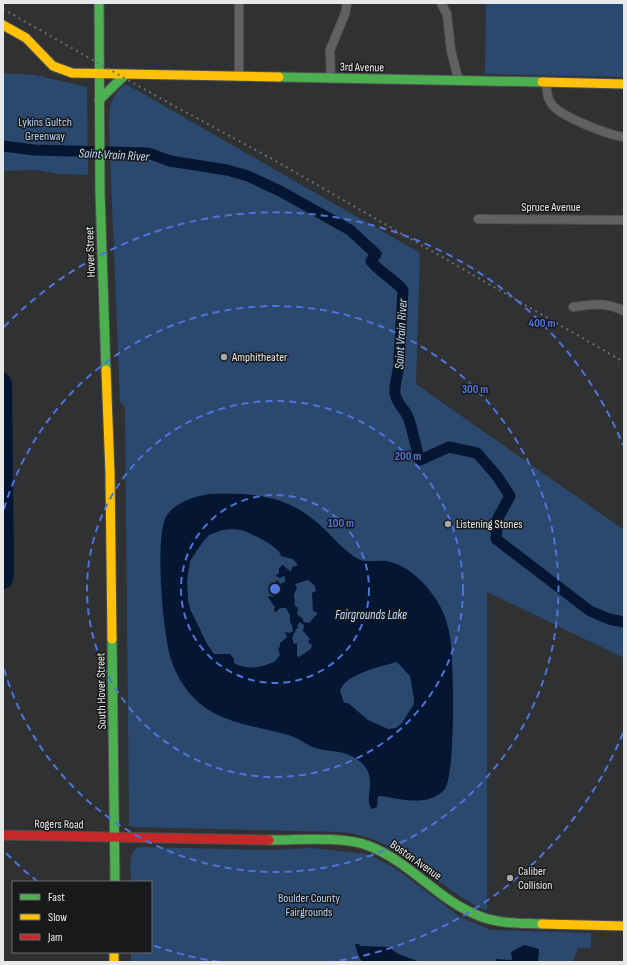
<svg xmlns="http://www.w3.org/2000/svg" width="627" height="965" font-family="'Sofia Sans Condensed',sans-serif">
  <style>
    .green { fill: #2b496f }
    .water { fill: #041631; fill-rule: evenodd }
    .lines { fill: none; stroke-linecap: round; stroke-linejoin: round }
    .river { stroke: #041631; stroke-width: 11 }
    .street-casing { stroke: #4e4f50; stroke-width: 10 }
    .fast-casing { stroke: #4e4f50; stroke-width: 11 }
    .slow-casing { stroke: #4e4f50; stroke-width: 11 }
    .jam-casing { stroke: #4e4f50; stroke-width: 11 }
    .street { stroke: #5f6162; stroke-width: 8 }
    .fast { stroke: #4caf50; stroke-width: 9 }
    .slow { stroke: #ffc107; stroke-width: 9 }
    .jam { stroke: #c62828; stroke-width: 9 }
    .rail { stroke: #6c6d6f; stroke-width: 2; stroke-dasharray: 2 4; stroke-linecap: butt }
    .ring { fill: none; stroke: #4f74dc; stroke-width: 2; stroke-dasharray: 7 5 }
    .poi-dot { fill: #a6a8aa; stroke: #18191a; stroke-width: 1.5 }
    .labels { text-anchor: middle; stroke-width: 3; stroke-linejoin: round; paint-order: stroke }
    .street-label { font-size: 12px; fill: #e6e8ea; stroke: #18191a }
    .park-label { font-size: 12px; fill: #b5cff2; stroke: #18191a }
    .poi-label { font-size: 12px; fill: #e6e8ea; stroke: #18191a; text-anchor: start }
    .water-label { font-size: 13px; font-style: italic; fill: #c1dbfe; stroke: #18191a }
    .centre { fill: #4f74dc; stroke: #18191a; stroke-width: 2 }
    .ring-label { font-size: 12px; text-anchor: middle; font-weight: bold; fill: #4f74dc; stroke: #18191a; stroke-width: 3; stroke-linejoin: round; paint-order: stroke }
  </style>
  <rect width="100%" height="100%" fill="#2f3133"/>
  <!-- green -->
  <path class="green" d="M486,3H624V77L485,74Z
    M3,73L35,75L87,87L88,175L60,174L36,170L3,171Z
    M126,84L420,253L416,384L624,530V658L487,592V911C433,887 404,838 341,832L132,827L127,824L129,823L125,408L120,401L109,130C109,111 109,95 126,84Z
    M139,847L272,850L312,848L367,854L395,868L460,917L491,930L591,933V948H578L573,962H131V952H151V882H131C131,871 127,852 139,847Z"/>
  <!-- water -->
  <path class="water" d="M3,371L9,376L12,382L14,575L11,586L3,590Z
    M209,494C253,493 286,494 320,525C332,536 344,551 358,559C366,563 377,560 385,561C405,563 425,582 435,598C443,609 448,624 450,637C454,659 456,778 444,790C427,808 400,798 380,796L378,797L377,807L372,809C362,800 381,776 358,760C345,750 330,752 315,748C307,745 300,739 291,736C259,726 224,725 198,702C185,690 176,675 171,659C163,636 154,534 167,515C178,501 193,497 209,494ZM222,530C228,529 236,529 241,530C251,533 280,547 281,556L293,559L298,565L292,567L291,572L283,565L279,568V573L276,575L277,577L281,578L283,576L285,577V582L280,584L277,580L275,583L279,585L277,588L278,591L271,594H274L273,597L270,596L268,597L275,607L274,609L275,613L280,608H286L290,615V622L292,625L293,631L290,633L285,632L287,637L280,643V647L278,648L280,655C278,657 276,661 274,662C262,667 247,671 234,663V659L230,654H214L207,644L191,611L188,601L187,581L190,561L202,543L209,535ZM308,580L315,586L316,591L312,593L313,611L318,613L309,623L303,622V619L297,614L298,608L295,606L294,594L297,588L295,584ZM300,622L304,625L303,631L310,639L308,642L312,645L311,649L299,657L297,656V643L294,644L292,638L296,629L298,628L297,626ZM397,662L410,676L414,699V704L402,723L396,728L388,729L368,720L348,703H344L340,691C345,674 382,666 397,662Z
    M355,944H359L360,946L390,947C395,955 411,958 419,962H362L358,955Z
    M524,945L539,949L538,962H496V959L512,960L511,952Z"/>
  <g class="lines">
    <!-- river -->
    <path class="river" d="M3,146L34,150L148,153L170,161L227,170L248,176L280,191L350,230L376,254L371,261C380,273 393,278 403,290L399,359C400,371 394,381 395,393C396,403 404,408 408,417C413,430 415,446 420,460L449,447L477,453L497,476L510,496L498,518L496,539L590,611L609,619L624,622"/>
    <defs>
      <path id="street" d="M441,3L447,14L451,51L459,81
        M239,77V3
        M331,79L330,50L345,14L347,3
        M547,82C546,91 547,99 553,106C563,117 608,135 624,137
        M478,219L624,220
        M573,307C592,304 607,302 624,311"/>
      <path id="fast" d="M99,3L100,192L106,370
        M279,77L542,82
        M99,100L126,74
        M112,639L115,882
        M269,840C298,840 343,836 369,846C411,862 439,902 482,917C501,924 522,923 542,924"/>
      <path id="slow" d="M3,25L26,38L53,66L72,73L279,77
        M542,82L624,84
        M106,370L110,473L112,639
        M542,924L624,926
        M114,952V962"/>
      <path id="jam" d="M3,835L269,840"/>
    </defs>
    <!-- street casing -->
    <use href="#street" class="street-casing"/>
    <!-- fast casing -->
    <use href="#fast" class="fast-casing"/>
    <!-- slow casing -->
    <use href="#slow" class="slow-casing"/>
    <!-- jam casing -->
    <use href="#jam" class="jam-casing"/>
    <!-- street -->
    <use href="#street" class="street"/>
    <!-- fast -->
    <use href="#fast" class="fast"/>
    <!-- slow -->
    <use href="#slow" class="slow"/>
    <!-- jam -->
    <use href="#jam" class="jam"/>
    <!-- rail -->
    <path class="rail" d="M3,9L158,97L274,160L624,362"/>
  </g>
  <!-- distance rings -->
  <g class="ring">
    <circle cx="275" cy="589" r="94"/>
    <circle cx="275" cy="589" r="188"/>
    <path d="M4 509A283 283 0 1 1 4 669"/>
    <path d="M623 733A377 377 0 0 1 331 962M219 962A377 377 0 0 1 152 945M38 882A377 377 0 0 1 4 851M4 327A377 377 0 0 1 623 445"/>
  </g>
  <!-- markers -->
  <g class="poi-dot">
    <circle cx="224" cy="357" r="4"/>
    <circle cx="448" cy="524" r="4"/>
    <circle cx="510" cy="878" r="4"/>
  </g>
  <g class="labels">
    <!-- street labels -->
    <g class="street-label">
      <text transform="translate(362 67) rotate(1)" y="4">3rd Avenue</text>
      <text x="551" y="211">Spruce Avenue</text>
      <text transform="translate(90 252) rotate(-92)" y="4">Hover Street</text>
      <text transform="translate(101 691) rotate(-91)" y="4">South Hover Street</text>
      <text transform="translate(59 824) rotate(1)" y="4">Rogers Road</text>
      <text transform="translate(416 860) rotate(35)" y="4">Boston Avenue</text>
    </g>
    <!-- park labels -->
    <g class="park-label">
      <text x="45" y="126">Lykins Gultch<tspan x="45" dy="14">Greenway</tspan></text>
      <text x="309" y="902">Boulder County<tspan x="309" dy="14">Fairgrounds</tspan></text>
    </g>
    <!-- poi labels -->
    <g class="poi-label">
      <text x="232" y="361">Amphitheater</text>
      <text x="456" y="528">Listening Stones</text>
      <text x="518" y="875">Caliber<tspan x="518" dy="14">Collision</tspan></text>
    </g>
    <!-- water labels -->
    <g class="water-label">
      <text transform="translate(114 154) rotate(3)" y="5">Saint Vrain River</text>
      <text transform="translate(400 334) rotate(-87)" y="5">Saint Vrain River</text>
      <text x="371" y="619">Fairgrounds Lake</text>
    </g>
  </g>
  <circle cx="275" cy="589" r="6" class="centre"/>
  <g class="ring-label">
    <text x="542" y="327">400 m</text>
    <text x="475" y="393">300 m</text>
    <text x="408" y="460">200 m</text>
    <text x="341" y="527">100 m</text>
  </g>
  <!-- border -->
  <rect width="627" height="965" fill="none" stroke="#e6e8ea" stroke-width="8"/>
  <!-- legend -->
  <rect x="12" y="881" width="140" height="72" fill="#18191a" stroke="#6a6c6d"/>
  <rect x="20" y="894" width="20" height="6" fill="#4caf50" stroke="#6a6c6d"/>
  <text x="48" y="901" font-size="12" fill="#e6e8ea">Fast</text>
  <rect x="20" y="914" width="20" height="6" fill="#ffc107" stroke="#6a6c6d"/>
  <text x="48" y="921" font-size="12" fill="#e6e8ea">Slow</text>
  <rect x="20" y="934" width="20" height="6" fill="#c62828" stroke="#6a6c6d"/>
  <text x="48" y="941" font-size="12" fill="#e6e8ea">Jam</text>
</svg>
